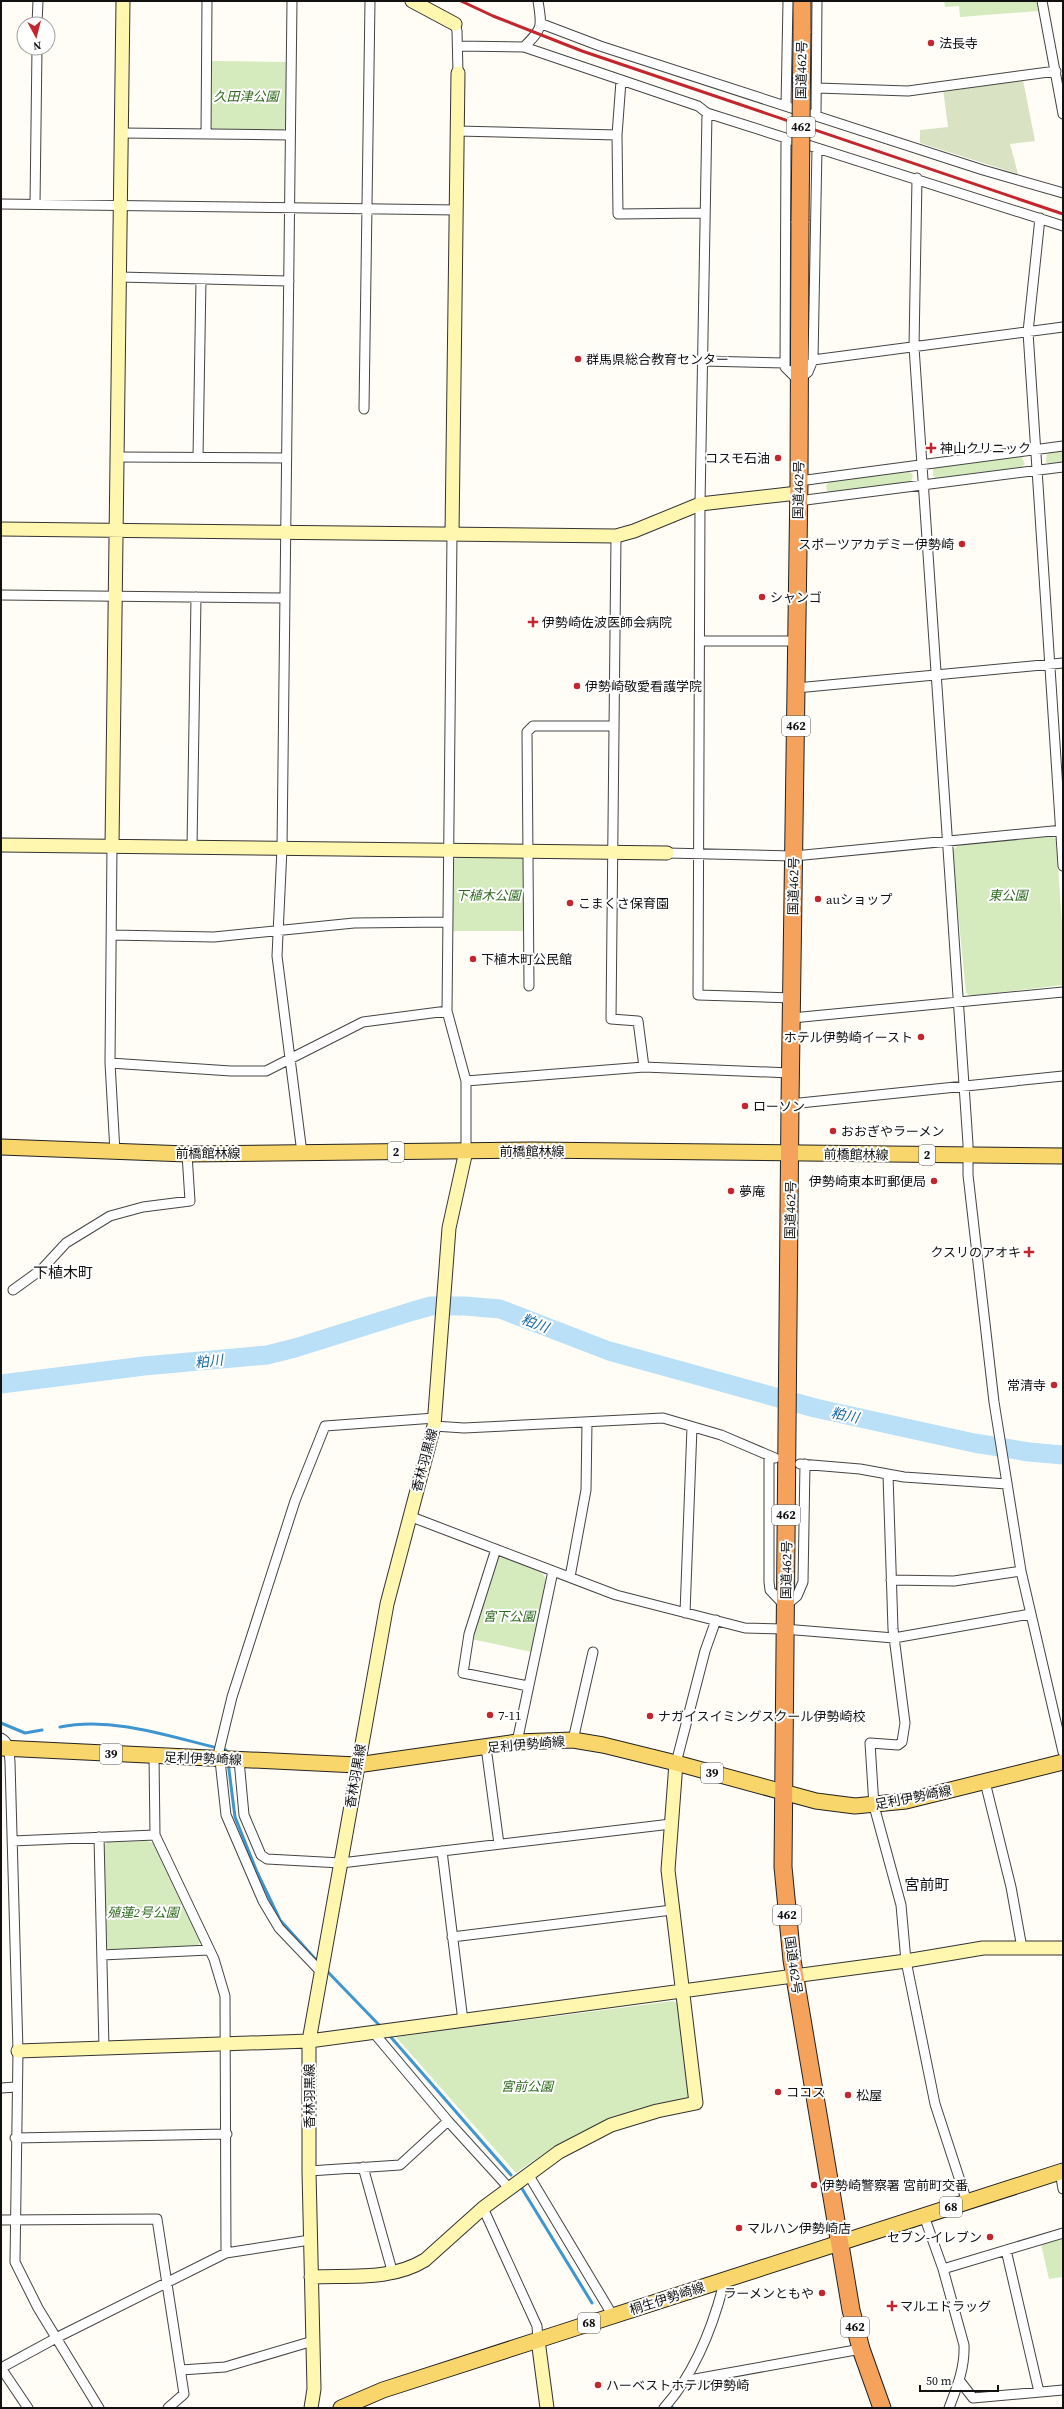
<svg xmlns="http://www.w3.org/2000/svg" width="1064" height="2409" font-family="'Source Serif 4','Noto Sans JP',serif">
  <style>
    .green { fill: #d5ebbd }
    .cemetery { fill: #d9e3c4 }
    .lines { fill: none; stroke-linecap: round; stroke-linejoin: round }
    .stream { stroke: #3f96cf; stroke-width: 3 }
    .river { stroke: #b9e0f7; stroke-width: 19 }
    .street-casing { stroke: #444; stroke-width: 11 }
    .secondary-casing { stroke: #333; stroke-width: 15 }
    .primary-casing { stroke: #222; stroke-width: 17 }
    .highway-casing { stroke: #222; stroke-width: 19 }
    .street { stroke: #fff; stroke-width: 9 }
    .secondary { stroke: #fff6b0; stroke-width: 13 }
    .primary { stroke: #f9d66b; stroke-width: 15 }
    .highway { stroke: #f5a25d; stroke-width: 17 }
    .rail { stroke: #c4262e; stroke-width: 3 }
    .highway-bridge-casing { stroke: #222; stroke-width: 19; stroke-linecap: butt }
    .highway-bridge { stroke: #f5a25d; stroke-width: 17 }
    .poi-dot { fill: #c4262e; stroke: #fff; stroke-width: 1.5 }
    .labels { text-anchor: middle; stroke-width: 4; stroke-linejoin: round; paint-order: stroke }
    .shield { fill: #fff; stroke: #585858; stroke-width: 1 }
    .shield-label { font-size: 12px; font-weight: bold; fill: #111 }
    .poi-label { font-size: 13px; fill: #111; stroke: #fff; text-anchor: start }
    .street-label { font-size: 13px; fill: #111; stroke: #fff }
    .park-label { font-size: 13px; font-style: italic; fill: #2f6b1f; stroke: #fff }
    .water-label { font-size: 14px; font-style: italic; fill: #1768a6; stroke: #fff }
    .quarter-label { font-size: 15px; fill: #111; stroke: #fff }
  </style>
  <rect width="100%" height="100%" fill="#fffdf5"/>
  <!-- green -->
  <path class="green" d="M944,1H1036L1038,11L960,17L959,6L945,7Z
    M212,61L286,62V128L282,130H213L211,126Z
    M1063,449V462L1050,464L1046,462L1047,452Z
    M1020,454L1025,464L1021,467L936,478L933,476V469L938,466Z
    M906,469L913,475L912,480L907,483L832,493L827,491L826,486L829,480Z
    M1051,836L1056,839L1063,938V985L970,996L966,993L952,851L957,846Z
    M456,858H523V931H452L454,860Z
    M502,1557L542,1573L546,1579L532,1652L471,1639L496,1559Z
    M147,1841L153,1843L200,1942L197,1948L111,1951L106,1947L103,1846L108,1842Z
    M673,2001L677,2003L690,2095L687,2100C622,2107 569,2135 516,2173L396,2037Z
    M1063,2237V2277L1049,2279L1041,2244Z"/>
  <!-- cemetery -->
  <path class="cemetery" d="M1023,80L1035,141L1010,144L1018,174L920,143V130L948,127L943,89Z"/>
  <g class="lines">
    <!-- stream -->
    <path class="stream" d="M1,1723L25,1733L42,1730
      M60,1727C115,1716 173,1738 226,1750V1755
      M228,1762L235,1817L257,1872L280,1920L318,1962
      M325,1969L382,2028
      M389,2035L511,2175
      M521,2187L592,2303
      M672,2407L673,2408"/>
    <!-- river -->
    <path class="river" d="M1,1384L144,1366L267,1355L295,1348L413,1311L431,1306H465L500,1309L609,1351L815,1408L974,1443L1029,1452L1063,1455"/>
    <defs>
      <path id="street" d="M292,1L282,848L277,956L302,1153
        M1042,1L1063,114
        M37,24L38,1
        M455,24L457,31L458,73
        M542,24L600,46L983,170L1063,193
        M458,46L524,47L698,106L707,113L1063,226
        M524,47C543,28 542,27 538,1
        M621,81L617,135L618,214L704,213
        M817,88L908,91L1056,71
        M786,106L788,1
        M707,113L700,504L698,995L792,998
        M816,116L817,1
        M457,131L617,135
        M122,133L290,135
        M206,134L207,1
        M786,138L785,367L798,380L808,372L813,360L817,148
        M917,178L914,347L968,1144V1175L994,1402L1021,1571L1063,1752
        M1,204L457,210
        M35,204L37,48
        M1040,218L1028,332L1063,866
        M119,277L289,281
        M813,360L1063,327
        M703,361L785,363
        M364,409L370,1
        M118,457L285,458
        M198,457L201,279
        M799,481L1063,446
        M798,501L1063,467
        M452,534L447,1011L466,1081V1151
        M616,536L611,1019L638,1021L644,1067
        M1,595L283,598
        M700,641H797
        M796,688L1063,663
        M112,846L110,1063L115,1152
        M192,847L196,597
        M667,853L794,856L1063,830
        M111,935L214,937L354,923L447,922
        M529,986L527,732L533,726H614
        M792,1018L1063,992
        M110,1063L231,1071H266L363,1022L447,1011
        M466,1081L644,1067L790,1073
        M790,1104L1063,1076
        M13,1290L42,1269L66,1243L110,1216L143,1207L190,1201L187,1154
        M434,1426L464,1428L663,1418L721,1435L775,1458
        M769,1456V1582L770,1590L785,1606L797,1596L803,1582L805,1464
        M800,1464L860,1469L904,1477L1007,1484
        M888,1475L893,1629L905,1723L902,1742L898,1745L870,1743L874,1806L901,1905L906,1961L935,2104L967,2202
        M409,1516L616,1595L745,1628L784,1629L894,1638L1030,1614
        M496,1549L469,1634L463,1673L528,1686
        M570,1577L586,1490L587,1423
        M891,1580L954,1581L1021,1571
        M685,1613L692,1427
        M1,1738C10,1742 9,1753 10,1762L18,2051L15,2262L38,2308L99,2408
        M573,1740L593,1652
        M517,1742L553,1571
        M486,1747L499,1844
        M154,1756L155,1835L214,1959L225,1996L226,2253
        M239,1760L244,1815L261,1855L267,1859L341,1863L671,1824
        M676,1763L705,1651L716,1620
        M985,1782L1011,1887L1022,1948
        M99,1837L104,2048
        M12,1841L155,1835
        M442,1851L463,2021
        M452,1937L672,1910
        M102,1955L209,1950
        M321,1972L279,1928L263,1901L226,1815L219,1751L232,1697L295,1501L325,1426L435,1418
        M374,2033L448,2121L509,2188
        M1,2088L16,2087
        M15,2138L227,2134
        M363,2167L393,2274
        M309,2171L400,2165L448,2121
        M1060,2172L1063,2189
        M528,2174L613,2316
        M483,2208L537,2326L538,2340
        M924,2216L943,2269L964,2345C965,2368 957,2387 949,2408
        M1,2220L157,2219L184,2394L168,2408
        M1006,2250L1039,2392
        M943,2269L1063,2233
        M1,2368L58,2337L226,2253L310,2240
        M1,2368L28,2408
        M181,2370L225,2367L313,2341
        M959,2380L973,2398L1063,2390
        M684,2381L861,2349
        M664,2408C695,2373 714,2324 725,2279"/>
      <path id="secondary" d="M412,1L455,24
        M1,529L616,536L634,531L700,504L798,493
        M452,534L458,73
        M1,845L667,853
        M112,846L123,1
        M18,2051L309,2041L906,1961L983,1948H1063
        M311,2277C349,2275 391,2281 425,2260L483,2208L559,2152L611,2125L657,2111L696,2103L668,1870L676,1763
        M538,2340L547,2408
        M311,2408L314,2389L309,2171V2041L387,1604L434,1426L449,1228L466,1151"/>
      <path id="primary" d="M1,1147L187,1154L532,1150L1063,1156
        M1,1748L357,1765L517,1742L573,1740L603,1745L676,1763L816,1801L855,1806L906,1801L1063,1762
        M341,2408L383,2390L538,2340L1063,2171"/>
      <path id="highway" d="M802,33V1
        M800,221L799,481L790,1104L783,1867L792,1960L851,2310L861,2349L882,2408"/>
    </defs>
    <!-- street casing -->
    <use href="#street" class="street-casing"/>
    <!-- secondary casing -->
    <use href="#secondary" class="secondary-casing"/>
    <!-- primary casing -->
    <use href="#primary" class="primary-casing"/>
    <!-- highway casing -->
    <use href="#highway" class="highway-casing"/>
    <!-- street -->
    <use href="#street" class="street"/>
    <!-- secondary -->
    <use href="#secondary" class="secondary"/>
    <!-- primary -->
    <use href="#primary" class="primary"/>
    <!-- highway -->
    <use href="#highway" class="highway"/>
    <!-- rail -->
    <path class="rail" d="M461,1L493,16L582,51L1063,214"/>
    <defs>
      <path id="highway-bridge" d="M800,221L802,33"/>
    </defs>
    <!-- highway-bridge casing -->
    <use href="#highway-bridge" class="highway-bridge-casing"/>
    <!-- highway-bridge -->
    <use href="#highway-bridge" class="highway-bridge"/>
  </g>
  <!-- markers -->
  <g class="poi-dot">
    <circle cx="931" cy="43" r="4"/>
    <circle cx="578" cy="359" r="4"/>
    <path d="M929 442h4v4h4v4h-4v4h-4v-4h-4v-4h4z"/>
    <circle cx="778" cy="458" r="4"/>
    <circle cx="962" cy="544" r="4"/>
    <circle cx="762" cy="597" r="4"/>
    <path d="M531 616h4v4h4v4h-4v4h-4v-4h-4v-4h4z"/>
    <circle cx="577" cy="686" r="4"/>
    <circle cx="818" cy="899" r="4"/>
    <circle cx="570" cy="903" r="4"/>
    <circle cx="473" cy="959" r="4"/>
    <circle cx="921" cy="1037" r="4"/>
    <circle cx="745" cy="1106" r="4"/>
    <circle cx="833" cy="1131" r="4"/>
    <circle cx="934" cy="1181" r="4"/>
    <circle cx="731" cy="1191" r="4"/>
    <path d="M1027 1246h4v4h4v4h-4v4h-4v-4h-4v-4h4z"/>
    <circle cx="1054" cy="1385" r="4"/>
    <circle cx="490" cy="1715" r="4"/>
    <circle cx="650" cy="1716" r="4"/>
    <circle cx="778" cy="2092" r="4"/>
    <circle cx="848" cy="2095" r="4"/>
    <circle cx="814" cy="2185" r="4"/>
    <circle cx="739" cy="2228" r="4"/>
    <circle cx="990" cy="2237" r="4"/>
    <circle cx="822" cy="2293" r="4"/>
    <path d="M890 2300h4v4h4v4h-4v4h-4v-4h-4v-4h4z"/>
    <circle cx="598" cy="2385" r="4"/>
  </g>
  <g class="labels">
    <!-- shield labels -->
    <g class="shield">
      <rect x="787" y="117" width="28" height="20" rx="3"/>
      <rect x="782" y="716" width="28" height="20" rx="3"/>
      <rect x="388" y="1142" width="16" height="20" rx="3"/>
      <rect x="919" y="1145" width="16" height="20" rx="3"/>
      <rect x="772" y="1505" width="28" height="20" rx="3"/>
      <rect x="100" y="1744" width="22" height="20" rx="3"/>
      <rect x="701" y="1763" width="22" height="20" rx="3"/>
      <rect x="773" y="1905" width="28" height="20" rx="3"/>
      <rect x="940" y="2197" width="22" height="20" rx="3"/>
      <rect x="578" y="2313" width="22" height="20" rx="3"/>
      <rect x="841" y="2317" width="28" height="20" rx="3"/>
    </g>
    <g class="shield-label">
      <text x="801" y="131">462</text>
      <text x="796" y="730">462</text>
      <text x="396" y="1156">2</text>
      <text x="927" y="1159">2</text>
      <text x="786" y="1519">462</text>
      <text x="111" y="1758">39</text>
      <text x="712" y="1777">39</text>
      <text x="787" y="1919">462</text>
      <text x="951" y="2211">68</text>
      <text x="589" y="2327">68</text>
      <text x="855" y="2331">462</text>
    </g>
    <!-- poi labels -->
    <g class="poi-label">
      <text x="939" y="48">法長寺</text>
      <text x="586" y="364">群馬県総合教育センター</text>
      <text x="940" y="453">神山クリニック</text>
      <text x="770" y="463" text-anchor="end">コスモ石油</text>
      <text x="954" y="549" text-anchor="end">スポーツアカデミー伊勢崎</text>
      <text x="770" y="602">シャンゴ</text>
      <text x="542" y="627">伊勢崎佐波医師会病院</text>
      <text x="585" y="691">伊勢崎敬愛看護学院</text>
      <text x="826" y="904">auショップ</text>
      <text x="578" y="908">こまくさ保育園</text>
      <text x="481" y="964">下植木町公民館</text>
      <text x="913" y="1042" text-anchor="end">ホテル伊勢崎イースト</text>
      <text x="753" y="1111">ローソン</text>
      <text x="841" y="1136">おおぎやラーメン</text>
      <text x="926" y="1186" text-anchor="end">伊勢崎東本町郵便局</text>
      <text x="739" y="1196">夢庵</text>
      <text x="1021" y="1257" text-anchor="end">クスリのアオキ</text>
      <text x="1046" y="1390" text-anchor="end">常清寺</text>
      <text x="498" y="1720">7-11</text>
      <text x="658" y="1721">ナガイスイミングスクール伊勢崎校</text>
      <text x="786" y="2097">ココス</text>
      <text x="856" y="2100">松屋</text>
      <text x="822" y="2190">伊勢崎警察署 宮前町交番</text>
      <text x="747" y="2233">マルハン伊勢崎店</text>
      <text x="982" y="2242" text-anchor="end">セブン-イレブン</text>
      <text x="814" y="2298" text-anchor="end">ラーメンともや</text>
      <text x="900" y="2311">マルエドラッグ</text>
      <text x="606" y="2390">ハーベストホテル伊勢崎</text>
    </g>
    <!-- street labels -->
    <g class="street-label">
      <text transform="translate(801 70) rotate(-89)" y="5">国道462号</text>
      <text transform="translate(798 490) rotate(-89)" y="5">国道462号</text>
      <text transform="translate(793 886) rotate(-89)" y="5">国道462号</text>
      <text x="532" y="1156">前橋館林線</text>
      <text x="208" y="1158">前橋館林線</text>
      <text transform="translate(856 1154) rotate(1)" y="5">前橋館林線</text>
      <text transform="translate(790 1210) rotate(-89)" y="5">国道462号</text>
      <text transform="translate(424 1460) rotate(-75)" y="5">香林羽黒線</text>
      <text transform="translate(786 1570) rotate(-89)" y="5">国道462号</text>
      <text transform="translate(526 1744) rotate(-5)" y="5">足利伊勢崎線</text>
      <text transform="translate(203 1758) rotate(2)" y="5">足利伊勢崎線</text>
      <text transform="translate(355 1776) rotate(-80)" y="5">香林羽黒線</text>
      <text transform="translate(913 1797) rotate(-11)" y="5">足利伊勢崎線</text>
      <text transform="translate(794 1965) rotate(82)" y="5">国道462号</text>
      <text transform="translate(309 2096) rotate(-90)" y="5">香林羽黒線</text>
      <text transform="translate(667 2298) rotate(-18)" y="5">桐生伊勢崎線</text>
    </g>
    <!-- park labels -->
    <g class="park-label">
      <text x="246" y="101">久田津公園</text>
      <text x="488" y="900">下植木公園</text>
      <text x="1008" y="900">東公園</text>
      <text x="509" y="1621">宮下公園</text>
      <text x="143" y="1917">殖蓮2号公園</text>
      <text x="527" y="2091">宮前公園</text>
    </g>
    <!-- water labels -->
    <g class="water-label">
      <text transform="translate(535 1323) rotate(21)" y="5">粕川</text>
      <text transform="translate(209 1361) rotate(-6)" y="5">粕川</text>
      <text transform="translate(845 1415) rotate(12)" y="5">粕川</text>
    </g>
    <!-- quarter labels -->
    <g class="quarter-label">
      <text x="63" y="1278">下植木町</text>
      <text x="927" y="1890">宮前町</text>
    </g>
  </g>
  <!-- border -->
  <rect width="1064" height="2409" fill="none" stroke="#111111" stroke-width="4"/>
  <!-- north arrow -->
  <g transform="translate(36 36) rotate(173)"><circle r="19" fill="#ffffff" stroke="#a0a0a0"/>
  <path d="M0-3L7 15L0 10L-7 15Z" fill="#c4262e"/>
  <text y="-6" font-size="11" font-weight="bold" text-anchor="middle" fill="#111111">N</text>
  </g>
  <!-- scale -->
  <path d="M920 2385v6h78v-6" fill="none" stroke="#111111" stroke-width="2"/>
  <text x="926" y="2385" font-size="12" fill="#111111" stroke="#ffffff" stroke-width="3" paint-order="stroke">50 m</text>
</svg>
